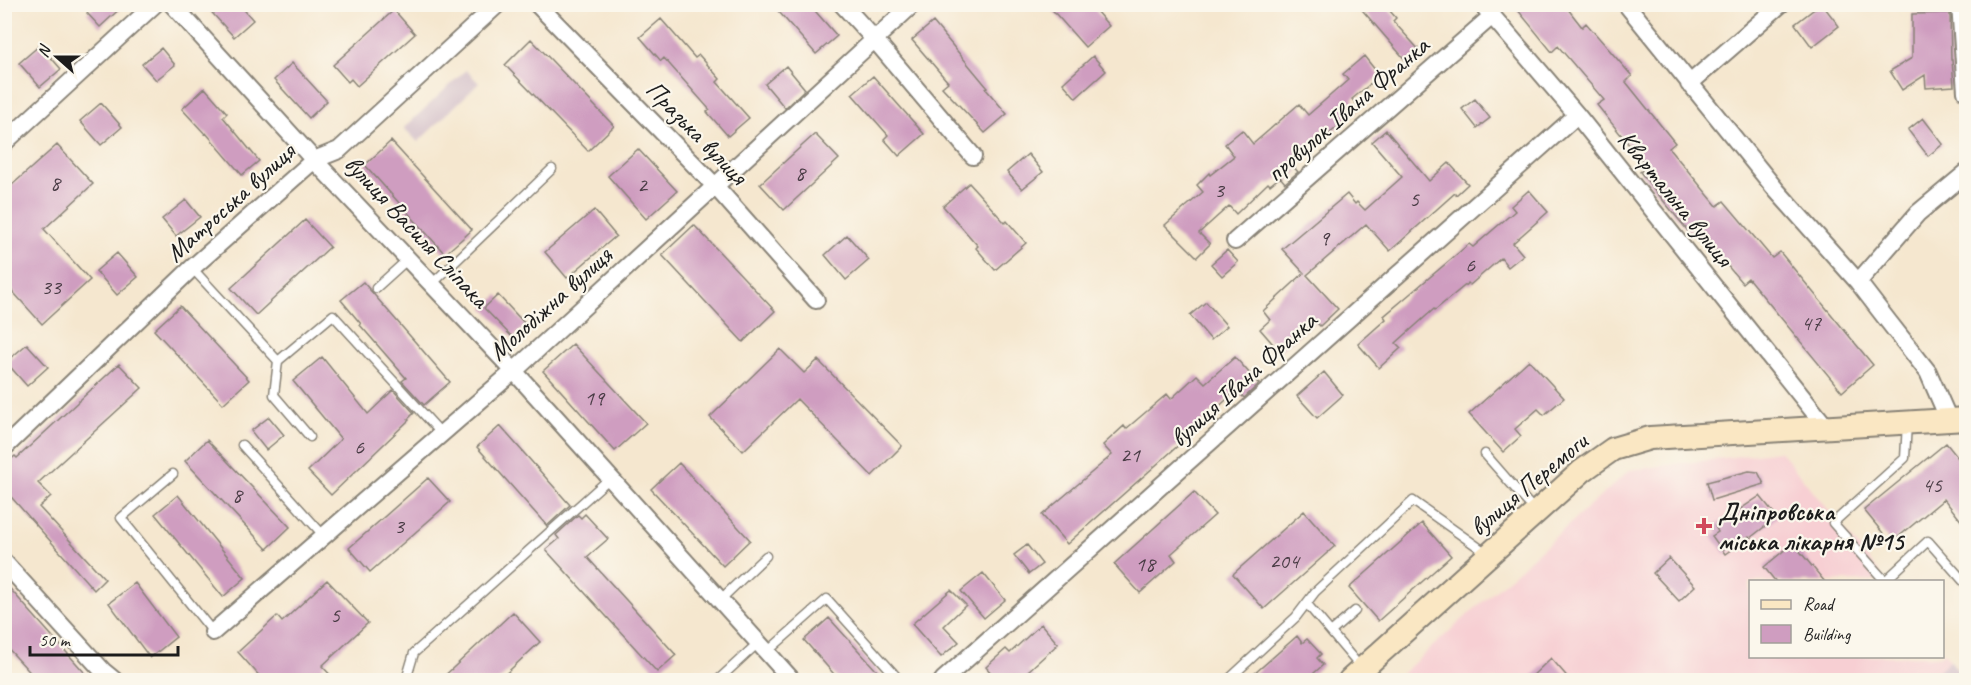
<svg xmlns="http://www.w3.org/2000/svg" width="1971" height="685" font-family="Caveat,sans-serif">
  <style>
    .built { fill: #f7cfd3 }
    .industrial { fill: #d2bdc7 }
    .building { fill: #cf9dc0 }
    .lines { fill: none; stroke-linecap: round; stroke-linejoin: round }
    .lane-casing { stroke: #888276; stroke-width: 11 }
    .street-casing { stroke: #888276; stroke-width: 20 }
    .secondary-casing { stroke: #888276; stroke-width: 26 }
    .lane { stroke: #fff; stroke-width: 8 }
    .street { stroke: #fff; stroke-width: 16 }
    .secondary { stroke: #fae7c3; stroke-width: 22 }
    .poi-dot { fill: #d1495b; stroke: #fbf7ec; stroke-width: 2 }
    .labels { text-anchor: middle; stroke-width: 4.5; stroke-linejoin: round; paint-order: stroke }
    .number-label { font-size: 22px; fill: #493c45 }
    .street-label { font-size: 26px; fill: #1c1c1c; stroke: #fbf7ec }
    .poi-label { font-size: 26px; font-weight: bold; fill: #1c1c1c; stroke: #fbf7ec; text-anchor: start }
  </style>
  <rect width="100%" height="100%" fill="#fbf7ec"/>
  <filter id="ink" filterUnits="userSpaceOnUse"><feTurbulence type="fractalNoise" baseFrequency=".0167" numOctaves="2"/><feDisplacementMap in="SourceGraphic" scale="12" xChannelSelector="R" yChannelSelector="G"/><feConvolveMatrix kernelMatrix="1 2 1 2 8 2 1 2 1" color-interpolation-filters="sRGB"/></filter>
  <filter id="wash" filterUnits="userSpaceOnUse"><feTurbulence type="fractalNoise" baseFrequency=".008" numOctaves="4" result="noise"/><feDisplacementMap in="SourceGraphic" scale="24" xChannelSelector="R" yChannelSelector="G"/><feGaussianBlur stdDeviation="1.35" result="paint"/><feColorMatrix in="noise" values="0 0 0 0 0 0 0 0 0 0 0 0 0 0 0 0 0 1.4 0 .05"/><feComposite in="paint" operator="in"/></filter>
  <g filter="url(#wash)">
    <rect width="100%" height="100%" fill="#f5e7cf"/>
    <!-- built -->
    <path class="built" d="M1780,451L1886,581L1750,582V656H1942L1943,651L1950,660L1928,680H1395L1630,470Z"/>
    <!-- industrial -->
    <path class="industrial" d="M466,70L479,83L418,142L404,128Z
      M1950,660L1965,680H1928Z"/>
    <g id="blocks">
      <!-- building -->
      <path class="building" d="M96,4H125L100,27L87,13Z
        M204,4H239L253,20L234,37Z
        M772,4H809L837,36L816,54Z
        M1047,4H1090L1109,26L1085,47Z
        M1357,4H1384L1396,18L1393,21L1421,52L1408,63Z
        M1513,4H1564L1582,27L1586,23L1632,76L1626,82L1675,143L1669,148L1717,206L1724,201L1772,258L1780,252L1873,365L1842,392L1748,278L1742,283L1694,226L1688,231L1640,172L1647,167L1597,105L1604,100L1558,46L1552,52Z
        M1821,4H1822L1839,26L1812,47L1795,24Z
        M394,10L415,34L357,86L351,79L348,82L333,65Z
        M1950,13L1951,60H1952L1954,86L1926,88L1925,75L1902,90L1890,71L1912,58V14Z
        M661,19L695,58L699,55L720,79L717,82L749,118L728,136L707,112L710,110L664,58L661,61L640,37Z
        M933,22L987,87L985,88L1007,114L985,133L942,87L948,82L912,40Z
        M531,39L614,126L588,151L505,65Z
        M40,45L61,69L40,87L19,63Z
        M161,48L175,65L156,80L142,64Z
        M1093,56L1106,71L1076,98L1063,83Z
        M1364,56L1380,76L1352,99L1360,108L1292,165L1298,172L1285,183L1280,177L1270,185L1268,183L1236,214L1229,206L1199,233L1210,244L1197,257L1165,225L1203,192L1197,185L1209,173L1210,175L1234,156L1225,144L1242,130L1253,144L1299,104L1308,115L1348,80L1343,74Z
        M292,63L327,101L309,118L274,80Z
        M786,66L805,89L785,108L765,84Z
        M873,76L924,134L899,156L884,139L888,135L852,94Z
        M205,88L227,113L223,117L259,161L242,175L206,133L205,134L182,109Z
        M1475,99L1490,118L1477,128L1462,109Z
        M101,103L122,127L101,145L80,121Z
        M1923,118L1943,144L1928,156L1908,130Z
        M1386,130L1429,181L1449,163L1468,184L1456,195L1455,193L1390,251L1366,224L1307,275L1338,309L1320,326L1315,321L1279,351L1260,329L1270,320L1263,311L1304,273L1282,249L1347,194L1355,204L1357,202L1365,210L1402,177L1372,142Z
        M815,134L839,159L784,210L760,184Z
        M391,141L472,230L445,254L365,165Z
        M57,145L93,184L44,229L90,280L42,324L4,282V192Z
        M638,149L677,191L646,219L608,176Z
        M1028,154L1043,172L1022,189L1007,172Z
        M969,183L1005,223L1007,221L1026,243L995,270L976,248L978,246L943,206Z
        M1529,190L1548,212L1513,243L1523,255L1508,267L1501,258L1470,285L1468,283L1435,310L1434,309L1396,343L1401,348L1379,368L1358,344L1386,319L1384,316L1404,299L1469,244L1473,247L1515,211L1511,206Z
        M186,200L200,217L176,236L162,219Z
        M594,210L616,236L567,278L545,252Z
        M305,220L330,247L256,315L231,288Z
        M694,225L775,311L743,342L662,255Z
        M847,235L869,260L846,280L825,255Z
        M1227,250L1238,262L1222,276L1211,264Z
        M117,253L138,277L117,295L96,271Z
        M363,282L450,382L424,405L402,381L406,378L360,325L361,324L341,300Z
        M498,295L526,325L513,338L484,308Z
        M1206,302L1227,326L1211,340L1190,315Z
        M180,306L249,380L223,404L154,330Z
        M27,344L48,367L27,386L6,362Z
        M573,344L646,423L615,451L543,371Z
        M780,349L804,373L818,360L902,446L872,476L797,399L743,451L710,417Z
        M322,357L368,414L393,390L414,413L408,419L409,420L331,495L308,471L341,439L293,381Z
        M1235,357L1259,384L1244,398L1237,390L1189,434L1190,435L1067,544L1042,515L1112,455L1103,445L1124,426L1126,429L1167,394L1171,399L1197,375L1205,383Z
        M1529,360L1564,398L1544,415L1538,409L1515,429L1521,436L1503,452L1469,414Z
        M119,364L142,388L38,483L51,496L39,507L105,579L94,590L4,489V465L15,456L17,458Z
        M1324,372L1343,395L1317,418L1297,396Z
        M269,417L284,435L266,450L251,431Z
        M500,426L570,505L547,526L477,447Z
        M207,440L290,527L267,549L185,461Z
        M1946,443L1966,468V527L1944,499L1891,543L1864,510Z
        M679,463L750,540L723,566L651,489Z
        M1749,471L1758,472L1764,484L1712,500L1707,482Z
        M428,478L450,502L370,572L349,548Z
        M1194,492L1215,515L1171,554L1176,561L1140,593L1114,564Z
        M178,495L245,578L223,597L155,514Z
        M1760,496L1777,517L1750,538L1749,537L1725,554L1712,536L1718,532L1715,526Z
        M1304,511L1335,546L1264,609L1233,574Z
        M585,514L608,539L587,557L676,655L657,672L546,550L559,539L556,535L578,515L581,518Z
        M1422,523L1451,556L1378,621L1349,588Z
        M1793,543L1825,582H1776L1764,567Z
        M1027,545L1042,564L1029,574L1014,555Z
        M1669,558L1695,586L1679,601L1653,573Z
        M983,573L1005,600L984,618L961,591Z
        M327,580L368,623L322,666L336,681H264L238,652L277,616L282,622Z
        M4,582L92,681H38L4,644Z
        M135,583L176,637L150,658L109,603Z
        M951,590L966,605L944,626L959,642L941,657L912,624Z
        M513,612L540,642L498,681H439Z
        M829,618L886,681H840L804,640Z
        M1041,624L1058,644L1028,671L1037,681H998L986,667L1006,649L1010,653Z
        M1297,636L1302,643L1307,639L1321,654L1317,658L1323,665L1305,681H1246Z
        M1551,658L1571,681H1527Z"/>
    </g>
  </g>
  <g filter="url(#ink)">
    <use href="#blocks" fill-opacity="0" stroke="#888276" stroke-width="1.5"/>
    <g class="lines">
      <defs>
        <path id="lane" d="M192,268L278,361L333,315L441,433
          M432,284L552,169
          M376,288L408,259
          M278,361L274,395L310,437
          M1907,423L1905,458L1833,523L1885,581L1928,541L1966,584
          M242,445L324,536
          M1485,454L1535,511
          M173,474L121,518L213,632
          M720,600L766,556
          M1307,604L1362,669
          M1331,632L1355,611
          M767,652L827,599L895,675
          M406,680L414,653L610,478
          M718,680L758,643
          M1228,680L1296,617L1315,592L1413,501L1488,554"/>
        <path id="street" d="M172,4L314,160L514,371L792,680
          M537,4L716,187L816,300
          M842,4L875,40L973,156
          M1482,4L1577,115L1826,427
          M1626,4L1777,191L1858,282L1888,321L1928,372L1949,420
          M1960,4L1966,92
          M1689,84L1781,4
          M4,143L155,4
          M1235,241L1492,16
          M1858,282L1918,213L1966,173
          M4,448L192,268L314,160L339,150L498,4
          M4,562L103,671L114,680
          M213,632L514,371L913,4
          M943,680L1577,115"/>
        <path id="secondary" d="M1350,680L1582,471L1613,449L1650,438L1966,419"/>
      </defs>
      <!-- lane casing -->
      <use href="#lane" class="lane-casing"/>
      <!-- street casing -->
      <use href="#street" class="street-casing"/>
      <!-- secondary casing -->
      <use href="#secondary" class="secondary-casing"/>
      <!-- lane -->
      <use href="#lane" class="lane"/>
      <!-- street -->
      <use href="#street" class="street"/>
      <!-- secondary -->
      <use href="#secondary" class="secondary"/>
    </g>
  </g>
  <!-- markers -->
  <path class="poi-dot" d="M1701 517h6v6h6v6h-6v6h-6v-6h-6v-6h6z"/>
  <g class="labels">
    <!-- number labels -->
    <g class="number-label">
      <text x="800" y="180">8</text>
      <text x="55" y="190">8</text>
      <text x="642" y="192">2</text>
      <text x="1219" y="197">3</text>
      <text x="1414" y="206">5</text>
      <text x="1324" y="245">9</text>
      <text x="1470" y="272">6</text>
      <text x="51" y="294">33</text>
      <text x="1811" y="330">47</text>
      <text x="594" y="405">19</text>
      <text x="359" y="454">6</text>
      <text x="1130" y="462">21</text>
      <text x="1932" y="492">45</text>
      <text x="237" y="502">8</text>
      <text x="399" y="533">3</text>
      <text x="1284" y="568">204</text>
      <text x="1145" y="571">18</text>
      <text x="335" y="622">5</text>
    </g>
    <!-- street labels -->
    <g class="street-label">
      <text transform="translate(1347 109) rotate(-41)" y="9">провулок Івана Франка</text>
      <text transform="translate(697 132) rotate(46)" y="9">Празька вулиця</text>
      <text transform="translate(1676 198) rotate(51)" y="9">Квартальна вулиця</text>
      <text transform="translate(230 202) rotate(-42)" y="9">Матроська вулиця</text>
      <text transform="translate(417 231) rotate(47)" y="9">вулиця Василя Сліпака</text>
      <text transform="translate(550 303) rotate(-42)" y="9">Молодіжна вулиця</text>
      <text transform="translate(1243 379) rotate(-42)" y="9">вулиця Івана Франка</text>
      <text transform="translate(1528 484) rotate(-40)" y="9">вулиця Перемоги</text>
    </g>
    <!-- poi labels -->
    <g class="poi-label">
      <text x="1718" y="520">Дніпровська<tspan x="1718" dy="30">міська лікарня №15</tspan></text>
    </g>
  </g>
  <!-- margin -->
  <rect width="1971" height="685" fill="none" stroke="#fbf7ec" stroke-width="24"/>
  <!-- legend -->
  <rect x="1749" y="580" width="195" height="78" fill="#fbf7ec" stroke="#a29f99" stroke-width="1.5"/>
  <rect x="1761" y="600" width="30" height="9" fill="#fae7c3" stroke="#a29f99" stroke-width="1.5"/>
  <text x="1803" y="610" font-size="18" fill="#1c1c1c">Road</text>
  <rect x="1761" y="625" width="30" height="18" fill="#cf9dc0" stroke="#a29f99" stroke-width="1.5"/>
  <text x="1803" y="640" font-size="18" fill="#1c1c1c">Building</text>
  <!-- north arrow -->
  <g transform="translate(57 57) rotate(291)" stroke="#fbf7ec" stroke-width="4.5" paint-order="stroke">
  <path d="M0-4.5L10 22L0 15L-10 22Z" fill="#1c1c1c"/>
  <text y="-9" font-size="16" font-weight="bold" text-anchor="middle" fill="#1c1c1c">N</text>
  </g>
  <!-- scale -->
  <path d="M30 646v9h148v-9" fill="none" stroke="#1c1c1c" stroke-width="3"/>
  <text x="39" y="646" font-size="18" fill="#1c1c1c" stroke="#fbf7ec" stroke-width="4.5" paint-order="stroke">50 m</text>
</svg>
